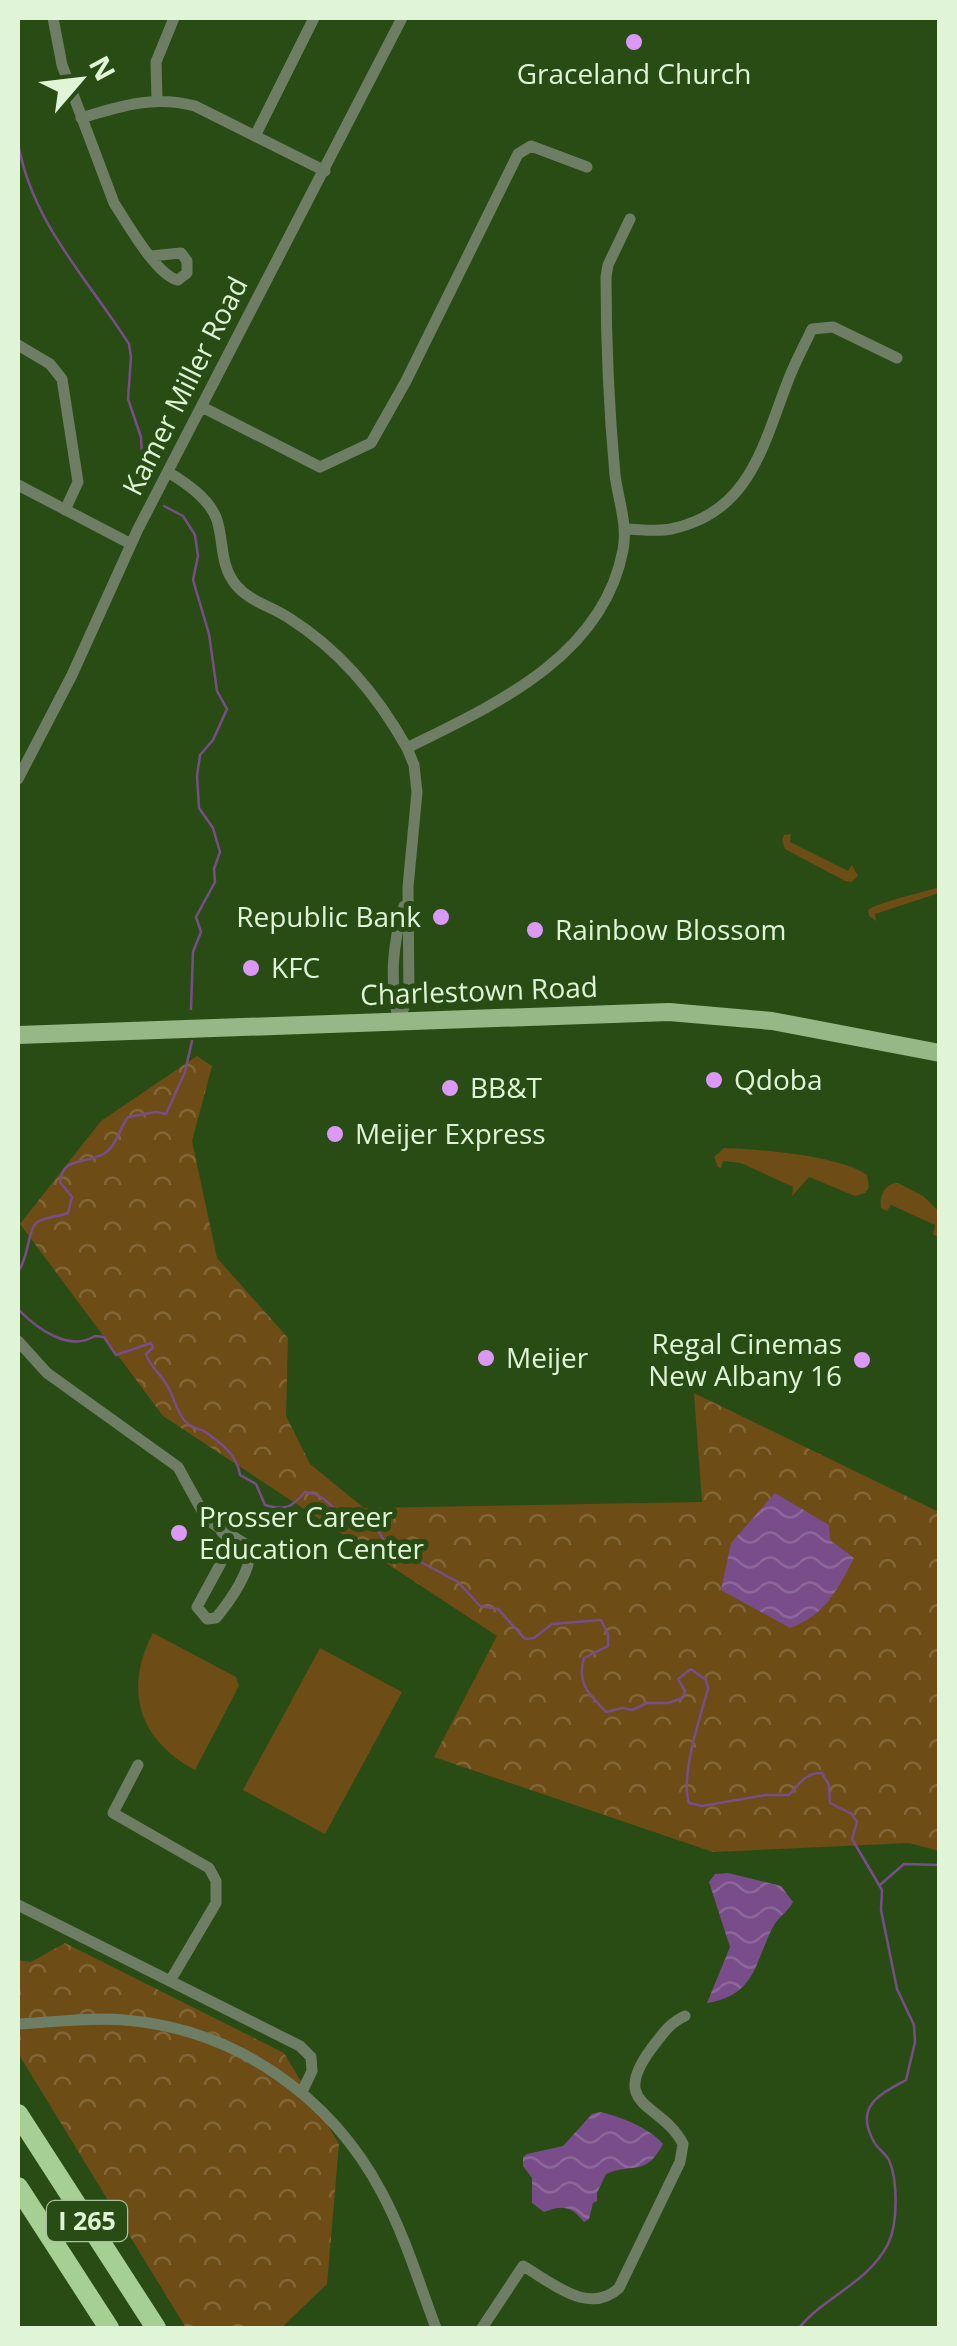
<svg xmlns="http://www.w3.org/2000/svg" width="957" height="2346" font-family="'Open Sans',sans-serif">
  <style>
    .green { fill: #6d4c16 }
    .forest { fill: url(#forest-crowns) }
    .water { fill: url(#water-waves) }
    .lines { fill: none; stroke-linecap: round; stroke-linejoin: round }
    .stream { stroke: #794d8a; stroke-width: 2.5 }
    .minor { stroke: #6d7e65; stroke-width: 11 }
    .primary { stroke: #96b886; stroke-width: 18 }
    .motorway { stroke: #a6cf93; stroke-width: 20 }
    .poi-dot { fill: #db99f5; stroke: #294c15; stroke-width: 4 }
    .labels { text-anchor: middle; stroke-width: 10; stroke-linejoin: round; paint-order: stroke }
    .shield { fill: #294c15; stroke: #a9c29d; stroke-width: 2.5 }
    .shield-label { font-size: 25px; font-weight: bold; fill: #e0f5d7 }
    .poi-label { font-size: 28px; fill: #e0f5d7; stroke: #294c15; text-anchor: start }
    .street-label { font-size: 28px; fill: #e0f5d7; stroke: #294c15 }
  </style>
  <defs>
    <pattern id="forest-crowns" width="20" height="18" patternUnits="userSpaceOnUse" patternTransform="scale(2.5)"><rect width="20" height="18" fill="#6d4c16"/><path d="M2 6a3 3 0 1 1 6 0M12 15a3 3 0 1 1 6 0" fill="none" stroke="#826637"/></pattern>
    <pattern id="water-waves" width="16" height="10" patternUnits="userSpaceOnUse" patternTransform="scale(2.5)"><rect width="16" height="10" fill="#794d8a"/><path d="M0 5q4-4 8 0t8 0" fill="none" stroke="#8c679a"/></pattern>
  </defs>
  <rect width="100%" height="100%" fill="#294c15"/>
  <!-- green -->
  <path class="green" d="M791,834L790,842L848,871L852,865L858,876L851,882L845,881L785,849L782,840L784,835Z
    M939,887V893L875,914L876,921L869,916L868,910C875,903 925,892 939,887Z
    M724,1148C759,1149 841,1156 867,1175L869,1187L865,1193L855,1196L809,1177L792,1196L793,1187L741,1163L723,1161L721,1168L718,1167L714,1157Z
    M898,1183L923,1196L939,1211V1238L933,1234L935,1225L891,1205L887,1211L881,1208C879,1196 885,1183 898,1183Z
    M153,1633L236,1677L239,1686L195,1770C139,1740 123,1690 153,1633Z
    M320,1648L402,1692L325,1834L243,1790Z"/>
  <!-- forest -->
  <path class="forest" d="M197,1056L212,1066L192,1141L217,1258L288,1338L286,1416L310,1464L364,1508L702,1502L694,1393L939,1512V1851L909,1843L713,1852L434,1757L497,1636L163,1416L20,1224L101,1121Z
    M65,1943L284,2053L339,2144L327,2284L281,2328H186L18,2053V1960L31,1962Z"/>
  <!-- water -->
  <path class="water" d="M775,1493L829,1525L830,1540L854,1558C837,1590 826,1615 790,1628L721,1590L731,1543Z
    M728,1873L781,1886L793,1902C788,1912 778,1917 773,1927C755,1961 756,1996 707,2003L730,1947L709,1882L715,1874Z
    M600,2112C620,2116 651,2129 663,2144C645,2177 636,2162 606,2174L597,2193V2201L593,2203L589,2219L584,2222C571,2206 563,2205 544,2212L532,2203V2178L523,2166V2157L527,2154L563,2146L592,2114Z"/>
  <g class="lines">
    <!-- stream -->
    <path class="stream" d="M18,143C32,223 87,278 129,344L131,357L128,399L141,437L144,493
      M164,506L183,516L195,535L198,556L193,580L209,634L217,691L227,709L213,740L200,755L197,776L199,808L213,828L220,852L214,869L215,882L196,917L201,932L193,952L191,1009
      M18,1272C29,1257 27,1233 36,1223C42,1217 59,1217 68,1213L72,1197L60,1182C63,1155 87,1165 105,1153C116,1146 120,1128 128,1117L156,1112L166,1114L185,1072L192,1041
      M18,1309C37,1329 69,1352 95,1336L104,1337L116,1355L151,1343L153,1348L146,1354C150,1367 162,1375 168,1387C174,1397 177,1414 186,1422C191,1428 201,1429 207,1433C223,1445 237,1455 240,1475L256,1484L265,1505C286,1511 291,1508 305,1492C324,1494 332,1506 344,1520L374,1525L386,1543L458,1582L480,1606L498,1609L525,1639L534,1638L552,1624L601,1620L608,1634V1646L584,1658C576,1684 590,1695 606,1712L623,1708L632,1710L647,1703H668L683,1698L685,1691L678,1679L691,1669L706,1680L708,1689C700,1717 680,1777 689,1803L702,1806L765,1795H789C799,1784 806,1772 822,1773L829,1785L830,1803L852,1814L857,1822L852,1839L882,1890L881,1910L897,1989L914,2025L915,2042L906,2080C879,2095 854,2106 874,2142C878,2149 885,2153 889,2160C898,2181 898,2224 888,2244C868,2283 825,2296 799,2328
      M881,1884L904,1864L940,1865"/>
    <!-- minor -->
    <path class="minor" d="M53,18L62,65L114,203C127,223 157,276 178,280L187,273V261L181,253L151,256
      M157,100L156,62L174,18
      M81,118C120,106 154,95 195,106L325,171
      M255,136L314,18
      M18,345L50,364L62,379L78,482L65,510
      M202,407L320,467L371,443L406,381L518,154L531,146L587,167
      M168,472C186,483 210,499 217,520C224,543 220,566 236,585C250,602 271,606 289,618C338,649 378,696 407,748
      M18,485L131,544
      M624,529C639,529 657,532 671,529C748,513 762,449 786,386C793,366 803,348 812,329L833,327L897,358
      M18,779L72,675L138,529L402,18
      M398,1020C390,978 392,946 404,906
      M398,1021L409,996L408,887L417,792L414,765L407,748C494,705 603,657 623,550C628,525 618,499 615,475C609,409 606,343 606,277L608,265L630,219
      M18,1341L47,1373L178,1467L207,1520L250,1547C253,1569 230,1601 216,1618L207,1619L197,1607L229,1548L228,1538L221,1531
      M138,1765L113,1813L209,1868L216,1881V1903L170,1981
      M18,1905L300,2046L311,2057L312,2071L302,2092
      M18,2024C53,2022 90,2017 125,2020C235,2029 331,2096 382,2193C405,2236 419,2283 436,2328
      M482,2328L523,2266C553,2283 589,2316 619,2288L680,2162L683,2144C662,2102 608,2108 651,2049C662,2035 669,2023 685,2016"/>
    <!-- primary -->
    <path class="primary" d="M18,1035L669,1012L772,1021L940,1053"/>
    <!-- motorway -->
    <path class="motorway" d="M18,2114L156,2328
      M18,2187L109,2328"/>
  </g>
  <!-- markers -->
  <g class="poi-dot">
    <circle cx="634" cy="42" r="10"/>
    <circle cx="441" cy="917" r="10"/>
    <circle cx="535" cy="930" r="10"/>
    <circle cx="251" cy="968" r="10"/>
    <circle cx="714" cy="1080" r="10"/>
    <circle cx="450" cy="1088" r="10"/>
    <circle cx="335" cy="1134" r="10"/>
    <circle cx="486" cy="1358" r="10"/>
    <circle cx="862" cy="1360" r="10"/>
    <circle cx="179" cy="1533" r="10"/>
  </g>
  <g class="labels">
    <!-- shield labels -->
    <rect class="shield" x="47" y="2201" width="80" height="40" rx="8"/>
    <g class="shield-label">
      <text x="87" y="2230">I 265</text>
    </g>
    <!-- poi labels -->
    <g class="poi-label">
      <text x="634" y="84" text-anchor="middle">Graceland Church</text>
      <text x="421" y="927" text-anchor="end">Republic Bank</text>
      <text x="555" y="940">Rainbow Blossom</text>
      <text x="271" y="978">KFC</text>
      <text x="734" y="1090">Qdoba</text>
      <text x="470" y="1098">BB&amp;T</text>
      <text x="355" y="1144">Meijer Express</text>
      <text x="842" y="1354" text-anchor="end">Regal Cinemas<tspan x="842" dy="32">New Albany 16</tspan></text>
      <text x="506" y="1368">Meijer</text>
      <text x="199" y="1527">Prosser Career<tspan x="199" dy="32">Education Center</tspan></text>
    </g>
    <!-- street labels -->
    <g class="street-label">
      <text transform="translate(185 386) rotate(-63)" y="10">Kamer Miller Road</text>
      <text transform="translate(479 991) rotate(-2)" y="10">Charlestown Road</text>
    </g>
  </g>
  <!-- border -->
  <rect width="957" height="2346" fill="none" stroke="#e0f5d7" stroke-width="40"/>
  <!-- north arrow -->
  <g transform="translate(80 80) rotate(62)" stroke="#294c15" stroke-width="8" paint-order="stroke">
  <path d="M0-8L18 38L0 25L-18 38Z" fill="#e0f5d7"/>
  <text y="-15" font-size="28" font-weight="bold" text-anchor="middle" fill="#e0f5d7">N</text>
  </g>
</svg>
